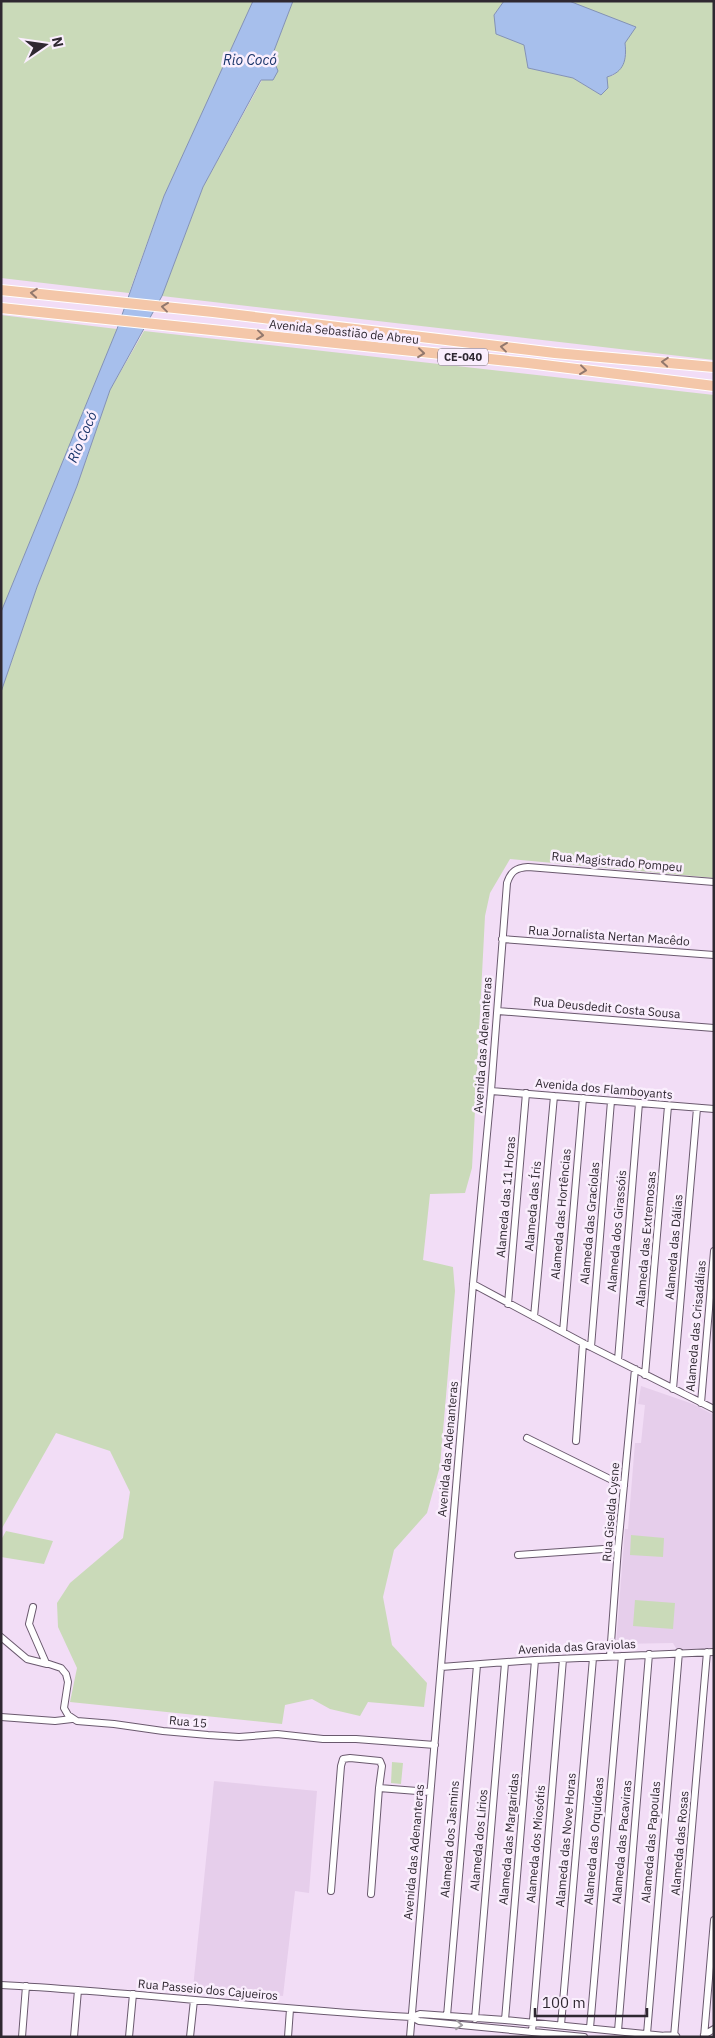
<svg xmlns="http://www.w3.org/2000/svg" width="715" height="2038" font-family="'IBM Plex Sans',sans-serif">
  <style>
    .built { fill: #e6ceeb }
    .green { fill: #cadab9 }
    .water { fill: #a7bfec; stroke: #8392b4 }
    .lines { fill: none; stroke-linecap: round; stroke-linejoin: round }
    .street-casing { stroke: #6a596e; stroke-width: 8 }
    .secondary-casing { stroke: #6a596e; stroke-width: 11 }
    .primary-casing { stroke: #fff; stroke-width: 12 }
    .street { stroke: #fff; stroke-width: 6 }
    .secondary { stroke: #fff; stroke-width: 9 }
    .primary { stroke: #f4c7a9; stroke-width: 10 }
    .oneway { stroke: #92786d }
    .oneway2 { stroke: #a19ea2 }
    .labels { text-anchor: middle; stroke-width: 5; stroke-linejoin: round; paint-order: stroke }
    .shield { fill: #faeefd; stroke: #6c636e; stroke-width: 1 }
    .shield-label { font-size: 11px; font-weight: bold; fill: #2f2831 }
    .street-label { font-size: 12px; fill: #2f2831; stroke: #faeefd }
    .water-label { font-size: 14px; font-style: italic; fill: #1b366b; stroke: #faeefd }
  </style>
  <rect width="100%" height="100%" fill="#f2ddf6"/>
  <!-- built -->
  <path class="built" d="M641,1386L693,1404L714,1415V1648L677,1650L673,1643L616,1644L625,1529H628L635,1443H641L645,1405L638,1404Z
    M214,1781L317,1791L309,1893L295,1891L283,1996L193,1988Z"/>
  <!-- green -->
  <path class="green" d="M1,1H253L164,196L129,293L1,278Z
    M293,1H504L494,15L524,45L528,68L573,78L601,95L607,77L614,75L626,55L625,43L591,10L569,1H714V360L162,296L203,187L262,80H273L277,71L272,56Z
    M1,315L117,329L1,612Z
    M144,331L714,395V878L510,859L490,893L485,916L472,1168L465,1193L430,1194L423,1260L453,1267L455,1291L440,1466L427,1513L394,1550L383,1597L392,1645L427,1683L424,1707L368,1702L360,1716L330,1709L312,1699L285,1705L282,1724L70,1702L77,1668L58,1627L57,1603L70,1583L123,1538L130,1492L110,1451L56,1433L1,1530V692L37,587L77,486L110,390Z
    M6,1531L53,1541L44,1564L1,1557V1540Z
    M631,1535L664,1538L663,1557L630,1555Z
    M635,1600L675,1603L673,1629L633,1626Z
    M392,1762L403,1763L401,1784L391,1783Z"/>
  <!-- water -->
  <path class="water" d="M253,1H293L272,56L278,71L273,80H261L203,187L162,296L110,390L77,486L37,587L1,692V612L117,329L164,196Z
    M504,1H569L636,27L625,43C627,60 624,72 607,77L608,88L601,95L573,78L528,68L524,45L496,34L494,15Z"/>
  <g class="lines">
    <defs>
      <path id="street" d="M502,939L714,955
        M498,1011L714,1028
        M491,1091L714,1109
        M473,1284L583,1343L714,1409
        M508,1304L526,1093
        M534,1317L554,1096
        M563,1332L583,1098
        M591,1347L611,1101
        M618,1360L639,1103
        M645,1375L668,1106
        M673,1389L697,1108
        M701,1403L714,1251
        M527,1438L624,1486
        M576,1441L583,1343
        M518,1555L618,1548
        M33,1607L29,1624L46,1663L61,1668L66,1674L68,1682L64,1708L68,1715L77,1721L114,1724L163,1731L208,1735L239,1737L277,1734L323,1739H356L435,1745
        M1,1637L27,1659L47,1664
        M610,1656L618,1548L635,1369
        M441,1667L535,1660L714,1652
        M1,1717L55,1721L72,1719
        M331,1891L341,1766L343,1759L350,1758L380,1761L382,1766L379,1788
        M371,1894L379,1788L430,1792
        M1,1985C138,1992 275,2010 412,2017L419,2021L584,2037
        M447,2016L477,1665
        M412,2017L420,2014L505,2020L665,2036
        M475,2019L505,1663
        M505,2020L535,1660
        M561,2025L593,1658
        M590,2028L622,1656
        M618,2031L649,1654
        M532,2032L563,1659
        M647,2034L679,1652
        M704,2035L714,2029
        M22,2037L26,1986
        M74,2037L78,1990
        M129,2037L133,1994
        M190,2037L194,2000
        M288,2037L290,2009
        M410,2037L473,1284L491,1091L507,883C511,871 516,868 528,867L714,882
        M674,2037L707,1652
        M704,2037L714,1920"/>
      <path id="secondary" d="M665,2037H675"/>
      <path id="primary" d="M1,290L213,312L555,353L714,367
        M1,308L528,363L714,386"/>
    </defs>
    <!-- street casing -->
    <use href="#street" class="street-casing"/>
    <!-- secondary casing -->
    <use href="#secondary" class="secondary-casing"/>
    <!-- primary casing -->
    <use href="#primary" class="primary-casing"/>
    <!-- street -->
    <use href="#street" class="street"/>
    <!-- secondary -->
    <use href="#secondary" class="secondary"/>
    <!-- primary -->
    <use href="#primary" class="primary"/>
  </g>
  <!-- one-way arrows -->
  <defs><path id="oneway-chevron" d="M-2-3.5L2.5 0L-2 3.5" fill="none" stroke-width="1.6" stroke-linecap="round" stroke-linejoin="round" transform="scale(1.25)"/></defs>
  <g class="oneway">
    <use href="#oneway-chevron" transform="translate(34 293) rotate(-175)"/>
    <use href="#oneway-chevron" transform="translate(165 307) rotate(-173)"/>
    <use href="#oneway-chevron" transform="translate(260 335) rotate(6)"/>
    <use href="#oneway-chevron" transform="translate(504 347) rotate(-173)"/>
    <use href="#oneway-chevron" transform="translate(421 353) rotate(6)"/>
    <use href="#oneway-chevron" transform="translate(665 362) rotate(-176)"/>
    <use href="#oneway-chevron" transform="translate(583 370) rotate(7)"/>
  </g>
  <use class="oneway2" href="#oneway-chevron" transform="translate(459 2025) rotate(5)"/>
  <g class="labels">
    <!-- shield labels -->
    <rect class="shield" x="438" y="348.5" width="50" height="17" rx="4"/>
    <g class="shield-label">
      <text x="463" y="361">CE-040</text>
    </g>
    <!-- street labels -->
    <g class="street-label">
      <text transform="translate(344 332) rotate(6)" y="4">Avenida Sebastião de Abreu</text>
      <text transform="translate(617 862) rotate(5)" y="4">Rua Magistrado Pompeu</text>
      <text transform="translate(609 936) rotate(4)" y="4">Rua Jornalista Nertan Macêdo</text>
      <text transform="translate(607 1008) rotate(5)" y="4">Rua Deusdedit Costa Sousa</text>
      <text transform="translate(483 1045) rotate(-86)" y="4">Avenida das Adenanteras</text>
      <text transform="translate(604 1089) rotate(5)" y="4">Avenida dos Flamboyants</text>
      <text transform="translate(506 1197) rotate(-85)" y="4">Alameda das 11 Horas</text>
      <text transform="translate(533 1206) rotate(-85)" y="4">Alameda das Íris</text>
      <text transform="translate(561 1214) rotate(-85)" y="4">Alameda das Hortências</text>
      <text transform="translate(590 1223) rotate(-85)" y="4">Alameda das Gracíolas</text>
      <text transform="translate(617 1231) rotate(-85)" y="4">Alameda dos Girassóis</text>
      <text transform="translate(646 1239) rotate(-85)" y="4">Alameda das Extremosas</text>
      <text transform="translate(674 1247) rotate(-85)" y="4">Alameda das Dálias</text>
      <text transform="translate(696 1326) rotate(-85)" y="4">Alameda das Crisadálias</text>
      <text transform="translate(448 1449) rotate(-85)" y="4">Avenida das Adenanteras</text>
      <text transform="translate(611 1512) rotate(-85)" y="4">Rua Giselda Cysne</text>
      <text transform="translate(577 1647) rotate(-3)" y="4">Avenida das Graviolas</text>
      <text transform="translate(188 1722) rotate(5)" y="4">Rua 15</text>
      <text transform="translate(450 1839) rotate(-85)" y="4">Alameda dos Jasmins</text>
      <text transform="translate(509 1839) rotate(-85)" y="4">Alameda das Margaridas</text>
      <text transform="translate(479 1840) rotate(-85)" y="4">Alameda dos Lírios</text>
      <text transform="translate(566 1840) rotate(-85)" y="4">Alameda das Nove Horas</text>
      <text transform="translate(594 1841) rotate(-85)" y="4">Alameda das Orquídeas</text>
      <text transform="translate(622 1842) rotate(-85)" y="4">Alameda das Pacaviras</text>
      <text transform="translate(651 1842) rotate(-85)" y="4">Alameda das Papoulas</text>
      <text transform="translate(680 1843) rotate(-85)" y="4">Alameda das Rosas</text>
      <text transform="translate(536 1844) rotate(-85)" y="4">Alameda dos Miosótis</text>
      <text transform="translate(414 1852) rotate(-85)" y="4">Avenida das Adenanteras</text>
      <text transform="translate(208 1990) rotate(5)" y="4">Rua Passeio dos Cajueiros</text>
    </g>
    <!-- water labels -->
    <g class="water-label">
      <text x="250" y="65">Rio Cocó</text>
      <text transform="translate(82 437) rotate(-67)" y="5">Rio Cocó</text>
    </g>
  </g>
  <!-- border -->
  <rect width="715" height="2038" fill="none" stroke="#2f2831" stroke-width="5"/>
  <!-- north arrow -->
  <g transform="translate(45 45) rotate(77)" stroke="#faeefd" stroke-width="4" paint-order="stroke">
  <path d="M0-4L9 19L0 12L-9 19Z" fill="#2f2831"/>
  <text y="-8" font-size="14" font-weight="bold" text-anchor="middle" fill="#2f2831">N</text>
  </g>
  <!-- scale -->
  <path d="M535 2008v8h112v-8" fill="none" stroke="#2f2831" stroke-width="2.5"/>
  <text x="542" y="2008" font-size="15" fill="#2f2831" stroke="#faeefd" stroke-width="4" paint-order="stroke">100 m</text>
</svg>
